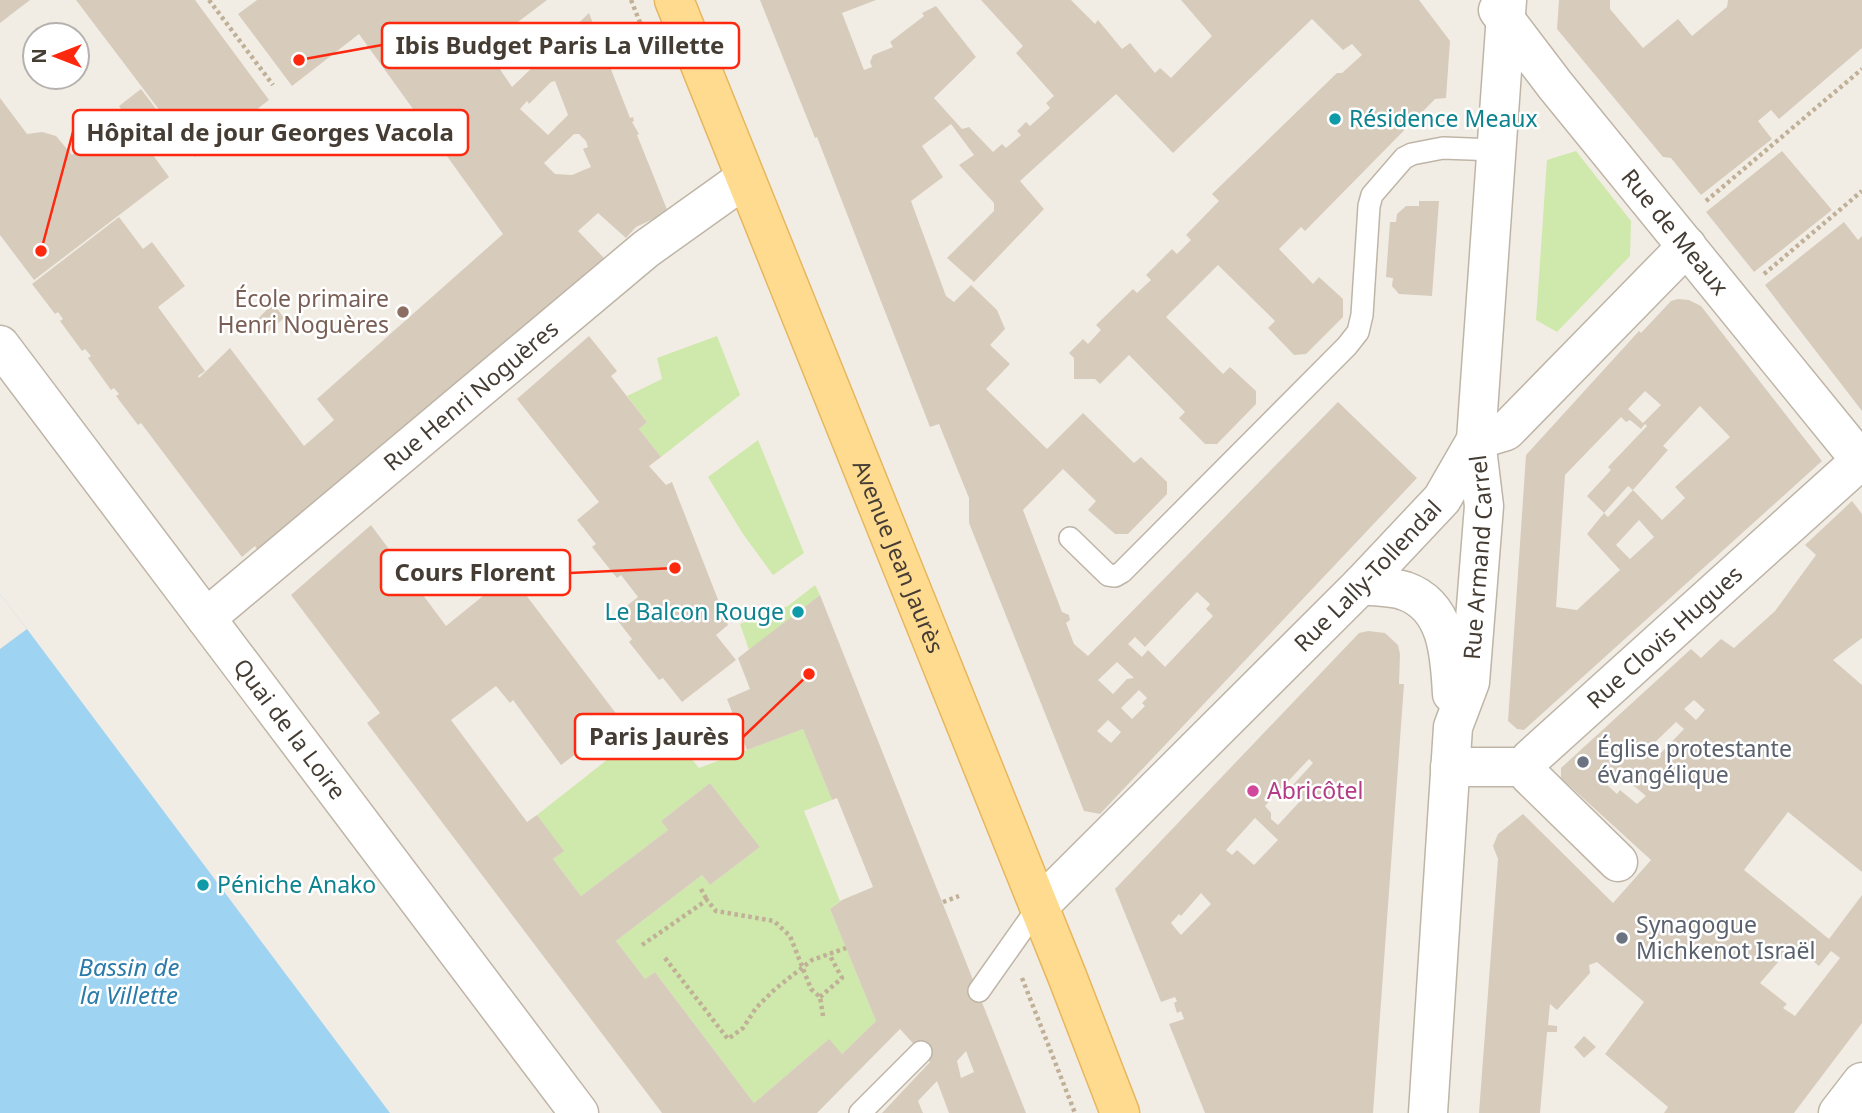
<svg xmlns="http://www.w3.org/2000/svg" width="1862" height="1113" font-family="'Noto Sans',sans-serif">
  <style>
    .green { fill: #cfe8ab }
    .water { fill: #9ed3f1 }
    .pier { fill: #f2ede4 }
    .building { fill: #d7cbbc; fill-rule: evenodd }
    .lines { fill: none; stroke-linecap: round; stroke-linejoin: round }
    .lane-casing { stroke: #beb5a7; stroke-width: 24 }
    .street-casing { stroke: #beb5a7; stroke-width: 41 }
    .primary-casing { stroke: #e6b75f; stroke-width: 41 }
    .path { stroke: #c0b097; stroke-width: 4.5; stroke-dasharray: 3.5 3.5; stroke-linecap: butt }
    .lane { stroke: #fff; stroke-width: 21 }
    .street { stroke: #fff; stroke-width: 38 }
    .primary { stroke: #ffdb90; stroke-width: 38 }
    .culture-dot { fill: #0f9aa8; stroke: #fff; stroke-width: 2.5 }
    .education-dot { fill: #8d6e63; stroke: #fff; stroke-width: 2.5 }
    .worship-dot { fill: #6b7280; stroke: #fff; stroke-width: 2.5 }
    .hotel-dot { fill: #d1479c; stroke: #fff; stroke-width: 2.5 }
    .labels { text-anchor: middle; stroke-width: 5; stroke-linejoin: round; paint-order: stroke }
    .culture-label { font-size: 23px; fill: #0d838f; stroke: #fff; text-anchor: start }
    .street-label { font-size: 23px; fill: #453d34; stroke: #fff }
    .education-label { font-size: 23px; fill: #785e54; stroke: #fff; text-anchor: end }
    .worship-label { font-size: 23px; fill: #5b616d; stroke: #fff; text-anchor: start }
    .hotel-label { font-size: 23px; fill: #b23c85; stroke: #fff; text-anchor: start }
    .water-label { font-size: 24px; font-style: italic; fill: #2a7aaa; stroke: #fff }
    .leader { fill: none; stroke: #fe280f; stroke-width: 2.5 }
    .callout-dot { fill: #fe280f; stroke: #fff; stroke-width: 2.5 }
    .callout { fill: #fff; stroke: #fe280f; stroke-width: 2.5 }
    .callout-label { font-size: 24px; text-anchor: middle; font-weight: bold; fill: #453d34 }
  </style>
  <rect width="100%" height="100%" fill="#f2ede4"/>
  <!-- green -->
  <path class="green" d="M1576,151L1631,221L1630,256L1557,332L1536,320L1547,160Z
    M717,336L740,395L661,457L639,429L647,422L627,396L662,379L657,358Z
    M758,440L804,553L773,575L743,534L708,477Z
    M815,585L820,595L749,650L740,624L788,606Z
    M659,719L699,768L803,729L832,800L804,811L840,901L830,909L876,1021L842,1054L828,1040L754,1103L655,972L645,979L616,941L702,875L710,885L760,847L710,783L661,821L668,830L581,896L553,859L563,851L537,815Z"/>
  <!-- water -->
  <path class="water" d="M0,594L27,629L390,1113H0Z"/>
  <!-- pier -->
  <path class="pier" d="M0,594L27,629L0,649Z"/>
  <!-- building -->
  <path class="building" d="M0,0H30L0,23Z
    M76,0H195L269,100L195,157Z
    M257,0H547L490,43L500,54L493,59L512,87L589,13L630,118L633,117L634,121L632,122L639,134L637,135L668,212L636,227L626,238L598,213L578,231L604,258L258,551L255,546L242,557L141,423L138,425L116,396L119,394L114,388L111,390L88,358L91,356L85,349L82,351L60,321L63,319L58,312L55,314L32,284L119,217L143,249L152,242L185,286L158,307L205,371L198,376L199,378L230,348L304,446L334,420L317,399L503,234L359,34L292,86L238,14ZM555,81L568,115L548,135L520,109L527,101L529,104L551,82ZM574,134H579L586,141L588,147L583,149L591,167L572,175L555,174L544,163Z
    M760,0H876L842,13L864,70L872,67L870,62L873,55L893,47L890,42L924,16L922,13L936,6L976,57L934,98L962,129L969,127L993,152L1002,144L1006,148L1021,135L1017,131L1026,122L1030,126L1050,108L1046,103L1054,96L1016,53L1023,46L981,0H1071L1095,24L1098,20L1122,49L1130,43L1155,73L1160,68L1171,78L1212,36L1181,0H1419L1450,41L1446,98L1435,99L1305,231L1301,227L1279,249L1313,284L1319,277L1343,299V317L1306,354L1294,355L1268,328L1275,321L1218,265L1166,317L1223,374L1230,367L1256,391V404L1217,444H1205L1179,418L1185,412L1129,355L1100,384L1095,379H1074V358L1069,353L1083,339L1088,344L1101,330L1096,325L1133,289L1137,293L1151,280L1146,275L1172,249L1177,254L1191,240L1186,235L1219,201L1212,194L1337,73H1342L1362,55L1352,44L1343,50L1312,19L1173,153L1116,94L1020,181L1044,209L974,282L947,258L994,211V203L959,165L974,155L951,124L922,146L943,177L911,201L946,296L954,302L971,285L997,310L1005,329L990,345L1010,364L986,389L1047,449L1083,413L1134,463L1141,457L1167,482V494L1128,534H1115L1088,510L1096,501L1063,469L1023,510L1062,612L1069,615L1070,620L1066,623L1074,644L1088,656L1338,402L1417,478L1100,814L1084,811L969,523V498L939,424L930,427L817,137L815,138ZM1197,592L1210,604L1206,609L1213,616L1165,667L1148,650L1142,657L1128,644L1135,637L1145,647ZM1117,662L1134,678L1127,679L1113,694L1098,680ZM1139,690L1147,698L1142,703L1145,706L1132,719L1121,708ZM1108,720L1121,732L1111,743L1097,731Z
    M1559,0H1610V9L1643,48L1678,19L1692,36L1727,7L1728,0H1862V48L1779,119L1771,110L1758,121L1772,139L1701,195L1671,158L1663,157L1557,29Z
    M141,89L174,133L150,151L169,177L34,280L0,235V98L27,134L42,132L56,136L72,155L94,138L97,131H104L125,115L119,106Z
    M1782,151L1832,210L1754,272L1706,212Z
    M1419,201H1439L1432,296L1399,294L1392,286L1393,278L1386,277L1390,222H1396L1397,214L1406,206H1419Z
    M1844,222L1858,240L1862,236V411L1765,285Z
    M1678,299L1689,300L1701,306L1822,461L1524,730L1517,729L1508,721L1526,455L1639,331L1641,333L1671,301ZM1645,391L1661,405L1643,423L1628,409ZM1700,406L1730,437L1675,487L1685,498L1662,520L1633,490L1608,517L1604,513L1587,534L1620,570L1577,610L1556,607L1565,475L1621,417L1626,422L1630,420L1641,429L1645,424L1647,426L1608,467L1611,470L1587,496L1604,513L1628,486L1633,490L1668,450L1663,446ZM1639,520L1654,537L1630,559L1616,545Z
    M273,303L284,318L267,333L257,320Z
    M589,336L617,371L611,376L647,422L639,429L661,457L649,466L666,485L672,482L728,625L716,635L736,660L682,702L663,678L659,680L629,642L632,639L614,616L638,597L621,575L617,578L592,547L596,544L577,520L599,502L517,399Z
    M1852,501L1862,514V638L1833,660L1862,685V872L1788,812L1744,870L1829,939L1862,895V1023L1794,1113H1664L1668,1107L1605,1054L1644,1002L1597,962L1589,965L1590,973L1557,1010L1550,1004L1548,1025L1557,1026V1032H1547L1540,1113H1479L1498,859L1493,846L1498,834L1523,814L1613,903L1651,860L1561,778V768L1691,649L1701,658L1721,639L1734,648L1775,611L1816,555L1805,545ZM1694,700L1705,710L1696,720L1684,709ZM1676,722L1684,729L1656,758L1651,752L1654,749L1651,746ZM1617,772L1646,796L1637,804L1620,790L1617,794L1605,783ZM1793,945L1819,966L1831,951L1840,958L1795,1016L1783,1008L1787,1004L1760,983Z
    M371,525L446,626L510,574L621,720L561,765L513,700L510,703L496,686L451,720L527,822L537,815L564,851L553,859L581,896L668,830L661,821L710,783L760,847L710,885L702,875L616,941L645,979L655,972L754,1103L829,1039L842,1054L876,1021L830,909L842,900L873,887L837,798L832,800L803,729L747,750L727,699L750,689L738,658L820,595L1026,1113H949L937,1081L918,1101L923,1113H882L930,1062L900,1029L817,1113H662L367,723L380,713L291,595ZM966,1051L974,1072L961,1078L957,1061Z
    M1368,631L1385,633L1398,645L1400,654L1399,684H1404L1373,1113H1205L1169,1024L1184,1019L1181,1011L1177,1013L1174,1003L1177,1001L1175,997L1161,1002L1115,889L1359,633ZM1309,759L1313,763L1291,787L1303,798L1278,825L1271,819V813L1265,806ZM1255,818L1278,840L1254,865L1237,850L1232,855L1226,850ZM1201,893L1211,904L1181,935L1171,923L1179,914L1181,916Z
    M1584,1036L1596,1047L1584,1058L1574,1047Z"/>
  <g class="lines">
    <defs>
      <path id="lane" d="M1070,538L1108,575L1115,576L1122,572L1347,346L1358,332L1362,315L1369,206L1372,195L1404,158L1412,154L1443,148L1496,150
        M979,991L1039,906
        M860,1113L921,1052"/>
      <g id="street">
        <path id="s1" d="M1498,10L1555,85L1862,462"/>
        <path id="s2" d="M0,345L579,1113"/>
        <path d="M1361,585C1375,587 1392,586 1405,591C1448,606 1450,656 1452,694"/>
        <path id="s3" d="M206,618L646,249L744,179"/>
        <path id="s4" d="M1450,767H1525L1530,759L1861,460"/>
        <path d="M1525,767L1529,775L1618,862"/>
        <path id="s5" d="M1039,906L1361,585L1442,499L1476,440L1506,431L1687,246"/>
        <path id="s6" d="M1428,1113L1453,727L1470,682L1484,506L1476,440L1507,0"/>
        <path d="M1838,1113L1862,1082"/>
      </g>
      <g id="primary">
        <path id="s7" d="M674,0L1067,976L1120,1113"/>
      </g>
    </defs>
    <!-- lane casing -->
    <use href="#lane" class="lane-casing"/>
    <!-- street casing -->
    <use href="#street" class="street-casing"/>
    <!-- primary casing -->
    <use href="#primary" class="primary-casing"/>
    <!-- path -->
    <path class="path" d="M209,0L273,85
      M631,0L645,35
      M1706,201L1862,69
      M1764,274L1862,191
      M701,889L707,900
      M943,902L959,896
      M642,945L707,900L716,911L774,921L790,936L811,989L820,997L823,1016
      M665,958L728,1039L743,1028L756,1008L775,989L812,960L846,948
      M1022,978L1075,1113
      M820,997L842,978L829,954"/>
    <!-- lane -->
    <use href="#lane" class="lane"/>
    <!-- street -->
    <use href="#street" class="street"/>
    <!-- primary -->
    <use href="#primary" class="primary"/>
  </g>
  <!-- markers -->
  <g class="culture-dot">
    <circle cx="1335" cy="119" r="7"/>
    <circle cx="798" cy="612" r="7"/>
    <circle cx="203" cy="885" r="7"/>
  </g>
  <circle class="education-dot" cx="403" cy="312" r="7"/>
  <g class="worship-dot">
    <circle cx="1583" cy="762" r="7"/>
    <circle cx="1622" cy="938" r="7"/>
  </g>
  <circle class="hotel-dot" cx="1253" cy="791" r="7"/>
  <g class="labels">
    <!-- culture labels -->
    <g class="culture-label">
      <text x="1349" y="127">Résidence Meaux</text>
      <text x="784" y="620" text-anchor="end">Le Balcon Rouge</text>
      <text x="217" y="893">Péniche Anako</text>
    </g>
    <!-- street labels -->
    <g class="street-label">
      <text dy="8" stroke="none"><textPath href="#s1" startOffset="284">Rue de Meaux</textPath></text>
      <text dy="8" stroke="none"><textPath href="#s3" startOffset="346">Rue Henri Noguères</textPath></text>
      <text dy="8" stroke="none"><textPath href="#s7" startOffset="600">Avenue Jean Jaurès</textPath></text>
      <text dy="8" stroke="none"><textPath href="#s6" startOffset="560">Rue Armand Carrel</textPath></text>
      <text dy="8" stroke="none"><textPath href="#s5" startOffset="466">Rue Lally-Tollendal</textPath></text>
      <text dy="8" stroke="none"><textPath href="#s4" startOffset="266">Rue Clovis Hugues</textPath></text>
      <text dy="8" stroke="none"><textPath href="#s2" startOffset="481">Quai de la Loire</textPath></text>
    </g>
    <!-- education labels -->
    <g class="education-label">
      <text x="389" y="307">École primaire<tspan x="389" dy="26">Henri Noguères</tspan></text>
    </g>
    <!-- worship labels -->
    <g class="worship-label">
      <text x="1597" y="757">Église protestante<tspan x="1597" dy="26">évangélique</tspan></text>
      <text x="1636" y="933">Synagogue<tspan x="1636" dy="26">Michkenot Israël</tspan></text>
    </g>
    <!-- hotel labels -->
    <g class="hotel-label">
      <text x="1267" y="799">Abricôtel</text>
    </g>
    <!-- water labels -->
    <g class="water-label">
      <text x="129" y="976">Bassin de<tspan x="129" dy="28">la Villette</tspan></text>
    </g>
  </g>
  <!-- callouts -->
  <path class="leader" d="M299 60L382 45M41 251L73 132M675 568L570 573M809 674L743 737"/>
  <g class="callout-dot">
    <circle cx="299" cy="60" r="7"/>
    <circle cx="41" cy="251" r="7"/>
    <circle cx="675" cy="568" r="7"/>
    <circle cx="809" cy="674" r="7"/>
  </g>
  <g class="callout">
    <rect x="382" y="23" width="357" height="45" rx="7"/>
    <rect x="73" y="110" width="395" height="45" rx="7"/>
    <rect x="381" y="550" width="189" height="45" rx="7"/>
    <rect x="575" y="714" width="168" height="45" rx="7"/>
  </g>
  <g class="callout-label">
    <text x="560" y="54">Ibis Budget Paris La Villette</text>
    <text x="270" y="141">Hôpital de jour Georges Vacola</text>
    <text x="475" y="581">Cours Florent</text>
    <text x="659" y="745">Paris Jaurès</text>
  </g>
  <!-- north arrow -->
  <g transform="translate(56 56) rotate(270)"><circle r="33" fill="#ffffff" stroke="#b5b1ae" stroke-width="2"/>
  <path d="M0-5L12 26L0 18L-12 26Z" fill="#fe280f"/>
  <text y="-10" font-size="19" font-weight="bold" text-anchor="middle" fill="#453d34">N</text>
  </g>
</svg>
